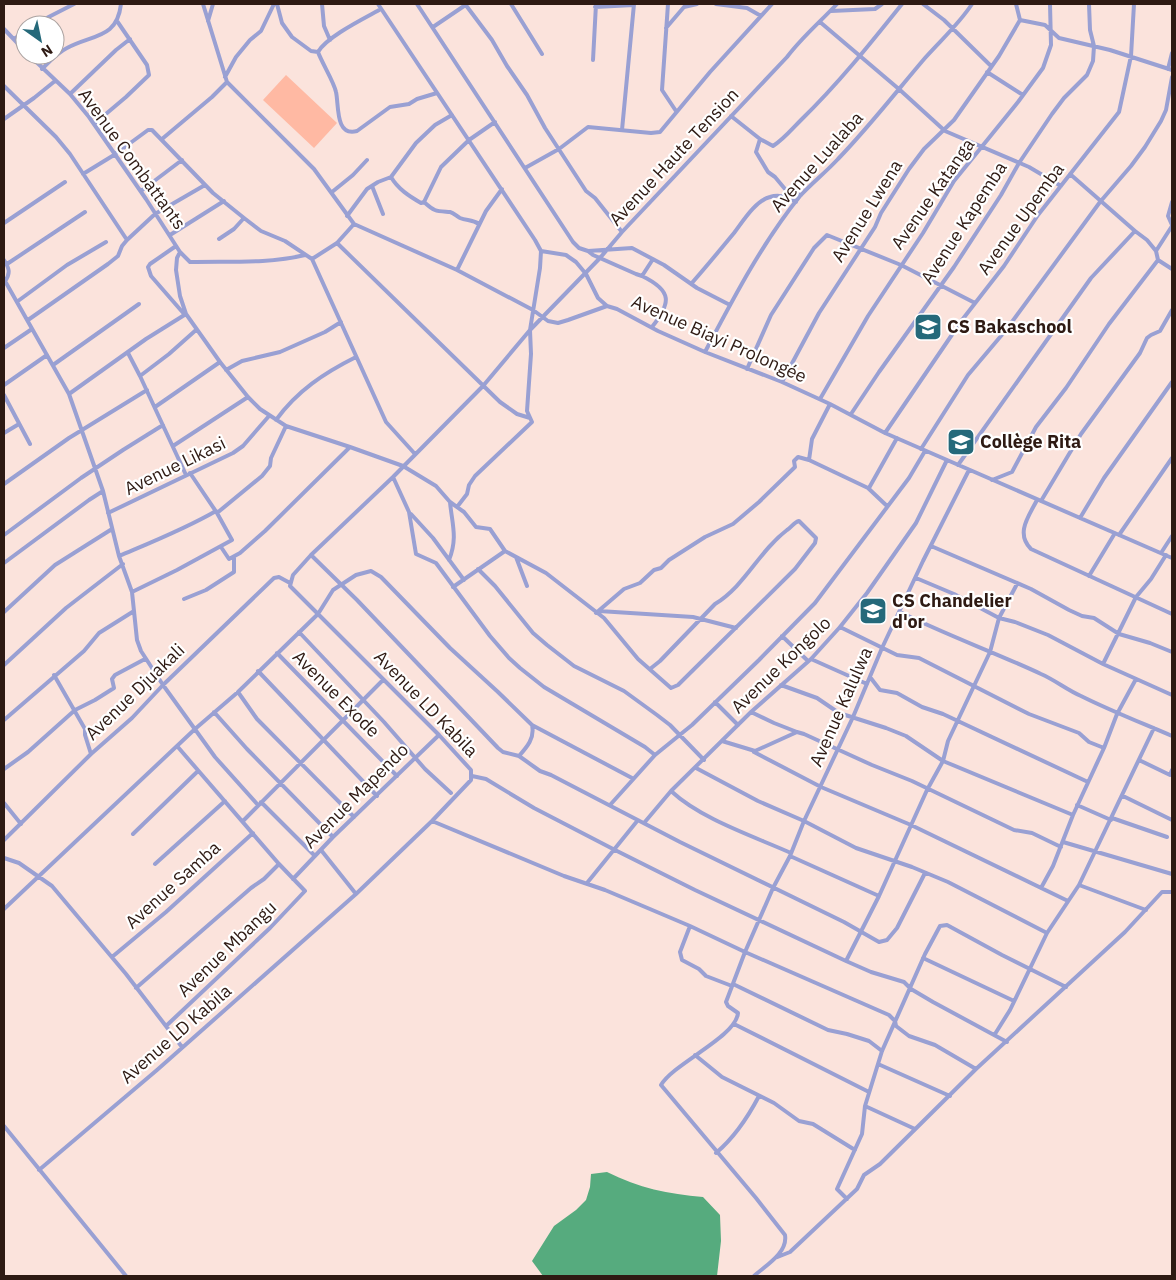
<svg xmlns="http://www.w3.org/2000/svg" width="1176" height="1280" font-family="'IBM Plex Sans',sans-serif">
  <style>
    .green { fill: #ffb9a3 }
    .water { fill: #56ab7e }
    .lines { fill: none; stroke-linecap: round; stroke-linejoin: round }
    .minor { stroke: #99a0d3; stroke-width: 4 }
    .labels { text-anchor: middle; stroke-width: 4.5; stroke-linejoin: round; paint-order: stroke }
    .street-label { font-size: 18px; fill: #2e1a13; stroke: #fff }
    .poi-label { font-size: 18px; font-weight: bold; fill: #2e1a13; stroke: #fff; text-anchor: start }
  </style>
  <rect width="100%" height="100%" fill="#fbe3dc"/>
  <!-- green -->
  <path class="green" d="M286,75L337,123L314,148L263,100Z"/>
  <!-- water -->
  <path class="water" d="M607,1172C639,1188 668,1194 703,1197L720,1215L721,1241L717,1276H543L532,1261L554,1226L576,1210L586,1200L590,1187L591,1174Z"/>
  <g class="lines">
    <!-- minor -->
    <path class="minor" d="M203,4L227,82L314,169L354,224L457,270L533,310L548,321L558,323L568,320L607,306
      M277,4L282,23L292,37L311,51L318,52
      M322,4L324,26L330,40
      M417,4L573,242L579,248L588,251L632,248L664,265L697,288L730,305
      M465,4L492,40L507,66L527,95L545,128L586,191L595,198L622,232
      M511,4L542,54
      M668,4L662,90L676,111
      M716,4L747,8L761,16
      M923,4L944,20L991,66
      M1016,4L1020,20
      M595,7L634,5
      M381,9C365,18 326,37 318,52C322,63 334,82 336,92C339,105 335,137 357,131L390,107L409,104L417,99L437,93
      M831,11L875,9L882,4
      M208,21L213,4
      M820,22L900,90L945,131L1029,167L1061,186
      M33,25L74,4
      M433,27L467,4
      M666,28L684,7L697,4
      M4,29L25,51
      M14,39L25,31
      M29,55L70,94L89,117L146,199L180,252L177,258L176,270L180,296L186,314L220,362L248,397L260,409L286,426L350,447L403,466L436,486L450,502L464,512L476,527L490,529L505,551L546,573L604,618L638,659L671,688L678,685L795,569L815,543L816,538L799,521C794,522 792,527 787,530C759,551 745,586 715,604L660,661L650,669
      M593,60L596,4
      M42,69C50,61 57,53 67,48C93,34 117,39 121,4
      M1168,69L1172,53
      M987,72L1023,95
      M225,77L236,57L250,40L261,31L274,4
      M4,86L56,137L70,154L127,240
      M70,94L116,50L130,39
      M731,116L760,139L756,152L768,172L775,177L785,189L801,195
      M4,119L34,98L55,81
      M94,124L126,97L149,75L147,65L117,21
      M622,130L634,4
      M162,139L212,97L227,82
      M760,139L773,146C783,140 792,129 801,120C838,84 870,44 902,4
      M525,168L559,149L588,127L651,133L660,132L710,72L772,4
      M83,174L114,155L148,130H152L213,193L244,218L261,231L285,241L312,259L386,422L415,454
      M1070,174L1135,231
      M391,177C398,189 409,196 421,203L424,202L441,167L469,140L495,122
      M372,186L383,214
      M141,191L182,160
      M332,192L353,175L367,160
      M424,202C435,212 436,211 450,212C454,213 456,216 460,218C467,221 472,219 479,224
      M1172,202L1168,216L1172,225
      M347,216L367,189L378,182L391,177L416,143L435,125L452,115
      M4,223L65,182
      M170,235L224,201
      M219,239L234,229L244,218
      M337,243L500,402L517,414L530,418
      M176,246L150,264L148,267L151,276L185,315
      M541,251L566,255L576,262L586,274L598,298L607,306L617,309L658,331L705,352L782,382L830,404L885,433L1172,558
      M588,251L593,255L636,274L642,276L653,259
      M180,252L190,262C229,261 268,264 305,255
      M312,259L337,243L354,224
      M4,260C9,268 11,273 5,281L69,394L103,491L119,556L132,592L137,640L141,651L163,685L215,757L258,805
      M1158,260L1172,269
      M7,264L85,212
      M457,270L486,211L502,189
      M642,276C673,291 671,303 652,327
      M691,284C706,267 720,250 734,233C743,221 755,201 770,197C779,194 788,197 796,202
      M18,301L67,265L106,242
      M28,320L108,264L118,256L122,246L127,240L155,214L205,185
      M4,348L32,329
      M705,352C733,299 762,243 800,196C812,183 826,172 838,159C869,127 896,92 925,58C941,40 959,24 972,4
      M128,353L140,376L186,475
      M53,365L139,304
      M747,369L771,315L814,248L827,235L901,265L975,303
      M226,370L242,361L280,352L325,332L341,322
      M140,376L169,354L196,330
      M782,382L819,313L875,227L881,213L909,169L924,149L954,120L999,56L1020,20L1045,25L1059,38L1110,50L1172,70
      M4,385L47,355
      M69,394L146,339L186,314
      M4,395L30,444
      M820,399L868,316L923,233L954,181L1018,102L1043,68L1051,45L1050,4
      M155,407L220,362
      M851,414L879,372L954,267L1001,195L1019,163L1052,114L1064,98L1087,75L1093,61L1094,46L1090,30L1089,4
      M276,420C297,391 324,373 356,357
      M4,433L19,424
      M885,433L962,320L1004,266L1038,215L1119,112L1131,56L1134,4
      M173,446L248,397
      M921,449L968,375L1006,330L1100,202L1131,166L1145,147L1161,121L1166,110L1172,77
      M809,460L812,439L830,404
      M958,465L1091,278L1135,231L1147,240L1156,251
      M393,477L409,512L416,554L436,563L490,636L509,658L520,668L544,687L645,747L655,755
      M992,480L1012,472L1036,427L1066,388L1109,324L1158,260L1156,251L1172,226
      M4,484L69,438L147,390
      M869,488L897,438
      M1037,500C1029,516 1015,533 1031,549L1172,614
      M1041,501L1081,434L1140,353L1147,338L1151,335L1160,331L1172,310
      M457,507L467,494L469,485L475,476L532,422L527,411L531,354L530,330L600,258L622,232L787,57C802,37 820,22 837,4
      M108,513L233,453L243,446L269,416
      M217,513L262,476L270,466L271,458L286,426
      M411,514L433,538L464,580
      M1080,518L1104,478L1172,382
      M4,535L81,478L123,450L163,425
      M1119,535L1172,458
      M931,546L1031,589L1069,610L1082,616L1094,618L1119,634L1150,643L1172,652
      M221,547L229,559L240,553L265,531L350,447
      M1161,553L1172,536
      M311,555L357,600L498,748L503,752L519,756L540,771L551,775L680,842L844,922L879,942L887,940L897,928L925,873
      M119,556C152,542 185,529 216,511
      M516,557L527,586
      M449,560C458,538 452,524 450,502
      M4,563L89,500L103,491
      M478,569L495,586L533,633L547,645L574,666L624,691L657,715L670,725L704,760
      M1089,576L1115,533
      M916,578L954,594L999,618L1015,622L1048,635L1103,664L1172,695
      M453,587L505,551
      M132,592L177,570L232,540L217,513L190,473
      M184,599L206,590L234,572V557
      M599,611L693,617L736,628
      M4,612L55,565L112,529
      M900,612C946,635 994,652 1041,674C1055,680 1067,690 1081,696C1111,711 1142,723 1172,736
      M596,613L624,589L640,583L654,570L661,568L669,560L705,537L733,524L759,502L795,467L794,461L798,457L809,460L868,488L887,506
      M840,627L897,655L919,658L1029,714L1079,733L1089,742L1104,748
      M299,632L384,722L425,769L451,793
      M782,636L808,661
      M277,653L397,776
      M811,659L867,684
      M1103,664L1136,597L1151,579L1166,555
      M4,665L66,608L123,564
      M258,671L377,796
      M54,675L85,729V735L91,754
      M870,677L880,690L897,693L922,707L943,714L1088,782
      M781,685L817,698L839,713L886,728L906,736L943,761L1073,815
      M238,692L257,719L354,817
      M715,702L738,725
      M214,712L247,749L333,837
      M751,712L774,723L797,732
      M4,720L84,651L99,633L134,611
      M722,741L755,751L797,732L804,734L872,765L912,781L1014,830L1032,833L1061,847
      M754,752L821,787L911,825L1068,901
      M519,756C527,747 535,738 532,725
      M1139,760L1170,775L1172,770
      M696,768L758,801L804,821L856,848L912,867L948,882L1047,933
      M4,769L28,752L75,710L95,700L114,688L112,679L115,675L145,659
      M472,776L486,779L534,808L615,850L695,890L846,961
      M671,791C701,819 753,836 791,853
      M1123,796L1172,820
      M261,802L315,856
      M4,803L21,824
      M610,805L655,755L692,725L759,660L815,603L909,478L925,451
      M1077,805L1111,820
      M1112,818L1167,837
      M243,821L383,680
      M432,821L564,876L605,890L690,926L745,952L889,1015L895,1021L896,1026L909,1036L935,1045L976,1069
      M644,823L671,791L751,712L811,659L840,627L867,593L916,523L947,460
      M133,834L198,771
      M4,840L91,754L132,718L163,685L274,578L279,577L290,583
      M1063,842L1172,874
      M321,850L356,894
      M790,856L879,896
      M4,858L19,863L52,886L126,974L182,1047
      M155,864L225,801
      M293,879L333,837L439,735
      M587,883L638,820
      M1079,885L1146,910
      M1041,888L1053,866L1073,815L1104,748L1117,714L1136,679
      M4,909L195,729L238,692L318,614L333,590L356,575L371,571L381,577L450,648L498,692L532,725L632,778
      M690,926L680,952L682,960L699,969L706,976L732,986
      M112,957L166,912L253,833
      M923,958L1014,1001
      M733,984L828,1030L847,1034L869,1041L882,1051
      M136,988L251,888L264,879L279,864
      M734,1024L869,1092
      M166,1026L270,928L305,891L279,864L177,746
      M995,1034L1010,1010L1047,933L1079,885L1154,728
      M1007,1042L933,1002L911,989L904,982L871,972L846,961L879,896L927,790L943,761L948,741L990,652L999,618L1017,584
      M695,1055L722,1077L774,1103L799,1121L813,1124L855,1150
      M878,1064L950,1096
      M865,1106L915,1129
      M4,1126L126,1276
      M716,1153C735,1137 748,1117 759,1096
      M39,1170L157,1070L356,894L432,821L471,780V770L439,735L290,586L293,575L311,555L393,477L483,386L530,330L540,268L541,251L535,240L378,4
      M847,1199L837,1189L862,1134L865,1106L882,1051L925,954L940,926L947,925L1002,955L1066,987
      M775,1258L790,1252L857,1189L864,1175L880,1164L976,1069L1125,932L1162,892H1172
      M754,1276C765,1266 788,1253 785,1235L756,1198L661,1085C674,1063 736,1037 738,1013L728,1006L726,1002L745,952L773,888L790,856L804,821L853,717L882,648L923,561L969,470"/>
  </g>
  <!-- icons -->
  <defs>
    <symbol id="school-square" viewBox="-11 -11 22 22"><rect x="-9" y="-9" width="18" height="18" rx="4" fill="#25697a" stroke="#fff"/><path d="M0-5L7-2L0 1L-7-2ZM-4 1L0 2.5L4 1V4Q0 6-4 4Z" fill="#fff"/></symbol>
  </defs>
  <g fill-rule="evenodd">
    <use href="#school-square" x="912" y="311" width="32" height="32"/>
    <use href="#school-square" x="945" y="426" width="32" height="32"/>
    <use href="#school-square" x="857" y="595" width="32" height="32"/>
  </g>
  <g class="labels">
    <!-- street labels -->
    <g class="street-label">
      <text transform="translate(674 157) rotate(-47)" y="6">Avenue Haute Tension</text>
      <text transform="translate(132 159) rotate(54)" y="6">Avenue Combattants</text>
      <text transform="translate(817 162) rotate(-48)" y="6">Avenue Lualaba</text>
      <text transform="translate(933 194) rotate(-55)" y="6">Avenue Katanga</text>
      <text transform="translate(867 211) rotate(-58)" y="6">Avenue Lwena</text>
      <text transform="translate(1021 219) rotate(-54)" y="6">Avenue Upemba</text>
      <text transform="translate(964 223) rotate(-57)" y="6">Avenue Kapemba</text>
      <text transform="translate(719 339) rotate(24)" y="6">Avenue Biayi Prolongée</text>
      <text transform="translate(175 466) rotate(-26)" y="6">Avenue Likasi</text>
      <text transform="translate(781 665) rotate(-44)" y="6">Avenue Kongolo</text>
      <text transform="translate(135 692) rotate(-44)" y="6">Avenue Djuakali</text>
      <text transform="translate(336 694) rotate(45)" y="6">Avenue Exode</text>
      <text transform="translate(426 704) rotate(46)" y="6">Avenue LD Kabila</text>
      <text transform="translate(841 707) rotate(-66)" y="6">Avenue Kalulwa</text>
      <text transform="translate(356 796) rotate(-45)" y="6">Avenue Mapendo</text>
      <text transform="translate(173 885) rotate(-42)" y="6">Avenue Samba</text>
      <text transform="translate(227 949) rotate(-44)" y="6">Avenue Mbangu</text>
      <text transform="translate(176 1034) rotate(-41)" y="6">Avenue LD Kabila</text>
    </g>
    <!-- poi labels -->
    <g class="poi-label">
      <text x="947" y="333">CS Bakaschool</text>
      <text x="980" y="448">Collège Rita</text>
      <text x="892" y="607">CS Chandelier<tspan x="892" dy="21">d'or</tspan></text>
    </g>
  </g>
  <!-- border -->
  <rect width="1176" height="1280" fill="none" stroke="#2e1a13" stroke-width="10"/>
  <!-- north arrow -->
  <g transform="translate(40 40) rotate(147)"><circle r="24" fill="#ffffff" stroke="#aba3a1"/>
  <path d="M0-4L9 19L0 12L-9 19Z" fill="#25697a"/>
  <text y="-8" font-size="14" font-weight="bold" text-anchor="middle" fill="#2e1a13">N</text>
  </g>
</svg>
